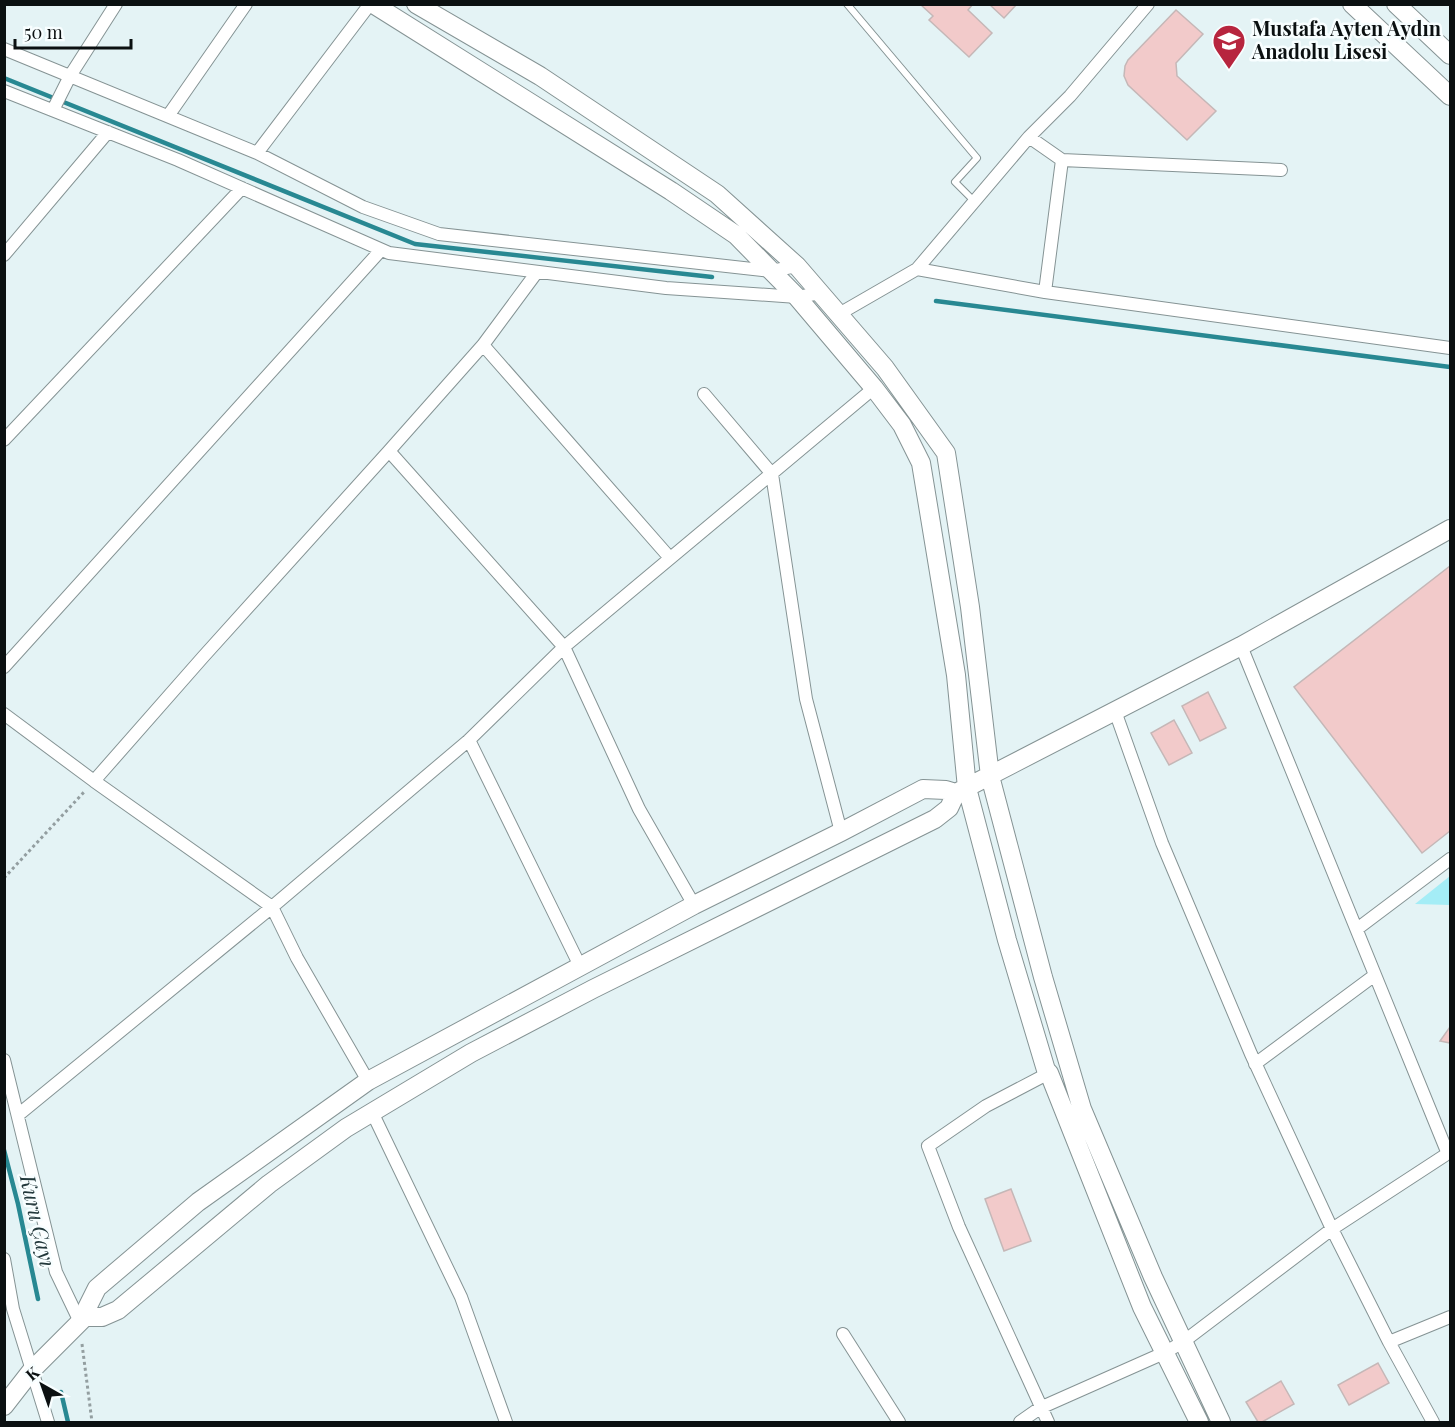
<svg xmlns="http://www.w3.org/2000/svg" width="1455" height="1427" font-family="'Playfair Display',serif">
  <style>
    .green { fill: #a4edf6 }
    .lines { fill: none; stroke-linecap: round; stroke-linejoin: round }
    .stream { stroke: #288892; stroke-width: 4.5 }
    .building { fill: #f2caca; stroke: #c5b7b7; stroke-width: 1.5 }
    .lane-casing { stroke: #859394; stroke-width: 8 }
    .street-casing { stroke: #859394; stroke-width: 14 }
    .secondary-casing { stroke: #859394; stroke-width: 20 }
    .path { stroke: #939ea0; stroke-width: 3; stroke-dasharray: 3 3; stroke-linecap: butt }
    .lane { stroke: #fff; stroke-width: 6 }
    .street { stroke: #fff; stroke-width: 12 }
    .secondary { stroke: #fff; stroke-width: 18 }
    .labels { text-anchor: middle; stroke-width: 5; stroke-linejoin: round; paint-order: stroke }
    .poi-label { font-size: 20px; font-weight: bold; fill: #0b1011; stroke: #f8feff; text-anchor: start }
    .water-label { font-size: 21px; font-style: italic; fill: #22383b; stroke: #f8feff }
  </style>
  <rect width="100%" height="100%" fill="#e4f3f5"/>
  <!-- green -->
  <path class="green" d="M1450,876V905L1415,904Z"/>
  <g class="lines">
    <!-- stream -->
    <path class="stream" d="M4,78L415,244L712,277
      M936,301L1450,367
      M4,1150L18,1204L38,1299
      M61,1392L68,1422"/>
  </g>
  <!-- building -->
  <path class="building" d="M920,4H973L968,10L992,33L969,57L929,20L933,16Z
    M989,4H1017L1004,18Z
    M1176,10L1203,34L1176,63L1177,76L1216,111L1187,140L1128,85L1124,76L1125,66L1128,60Z
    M1450,566V831L1422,853L1294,687Z
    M1208,692L1226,728L1200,741L1182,706Z
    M1174,720L1192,753L1169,765L1151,733Z
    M1450,1025V1043L1440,1041L1450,1027Z
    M1011,1189L1031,1241L1004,1251L985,1199Z
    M1378,1363L1389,1383L1349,1405L1338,1385Z
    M1281,1381L1294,1404L1262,1422H1258L1246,1402Z"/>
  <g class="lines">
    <defs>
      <path id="lane" d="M847,4L977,158L955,182L974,201"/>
      <path id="street" d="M4,49L257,153L363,207L439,234L771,271L797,266
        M4,91L178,160L389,253L666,288L797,297L821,293
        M53,110L70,76L116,4
        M168,116L246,4
        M1029,137L1062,160L1045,292
        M257,153L370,4
        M1062,160L1281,170
        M4,255L108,132
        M917,269L1029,137L1070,96L1148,4
        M839,314L917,269L1045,292L1450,348
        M483,345L670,558
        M704,394L772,474L806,699L841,832
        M4,440L242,188
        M389,451L564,647L639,809L694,905
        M1241,646L1448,1154
        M4,667L381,250
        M1115,711L1162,843L1251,1054L1332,1229L1389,1342L1433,1422
        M4,714L94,781
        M469,740L580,966
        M1357,929L1450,859
        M4,1060L56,1272L80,1322
        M1255,1064L1375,975
        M368,1081L297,958L272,907L94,781L203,657L389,451L483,345L537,272
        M372,1112L461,1297L506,1422
        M18,1115L272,907L469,740L564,647L874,388
        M4,1259L13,1309L48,1422
        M843,1334L899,1422
        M1389,1342L1450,1317
        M1020,1422L1040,1408L1164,1353L1183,1342L1332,1229L1450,1152
        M1048,1422L959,1227L928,1146L986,1106L1049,1073"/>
      <path id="secondary" d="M373,4L671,191L736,235L797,297L874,388L902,425L921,463L956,675L967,788L1007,940L1046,1070L1049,1073L1142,1307L1199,1422
        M416,4L540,76L717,194L797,266L885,368L946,453L970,607L990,776L1043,977L1082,1109L1153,1277L1221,1422
        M1352,4L1450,96
        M1396,4L1450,55
        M85,1317H102L118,1310L269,1184L346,1128L471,1053L593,989L935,819L949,808L956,793L1241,646L1450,529
        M4,1406L32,1370L85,1317L87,1308L97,1288L198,1202L368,1081L694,905L841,832L923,789L946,790L956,793"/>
    </defs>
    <!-- lane casing -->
    <use href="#lane" class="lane-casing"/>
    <!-- street casing -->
    <use href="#street" class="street-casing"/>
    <!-- secondary casing -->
    <use href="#secondary" class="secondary-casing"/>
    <!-- path -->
    <path class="path" d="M4,878L85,791
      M82,1344L92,1422"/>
    <!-- lane -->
    <use href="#lane" class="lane"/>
    <!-- street -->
    <use href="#street" class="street"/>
    <!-- secondary -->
    <use href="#secondary" class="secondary"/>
  </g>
  <!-- icons -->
  <defs>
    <symbol id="school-pin" viewBox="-11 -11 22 30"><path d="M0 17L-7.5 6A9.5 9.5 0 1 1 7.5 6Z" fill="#b7253e" stroke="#f8feff"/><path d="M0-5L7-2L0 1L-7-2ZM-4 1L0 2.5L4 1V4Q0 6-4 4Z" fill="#fff"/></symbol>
  </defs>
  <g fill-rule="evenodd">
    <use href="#school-pin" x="1210" y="22" width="38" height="52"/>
  </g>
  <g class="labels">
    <!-- poi labels -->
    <g class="poi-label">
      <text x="1252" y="36">Mustafa Ayten Aydın<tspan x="1252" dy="23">Anadolu Lisesi</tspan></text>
    </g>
    <!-- water labels -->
    <g class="water-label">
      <text transform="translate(37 1221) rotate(77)" y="7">Kuru Çayı</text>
    </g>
  </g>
  <!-- border -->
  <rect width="1455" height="1427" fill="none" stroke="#0b1011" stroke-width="12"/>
  <!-- north arrow -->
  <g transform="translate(42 1385) rotate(320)" stroke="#f8feff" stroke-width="4.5" paint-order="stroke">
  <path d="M0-4.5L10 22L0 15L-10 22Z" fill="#0b1011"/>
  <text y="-9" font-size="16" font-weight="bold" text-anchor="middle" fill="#0b1011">K</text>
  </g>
  <!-- scale -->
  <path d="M15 39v9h116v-9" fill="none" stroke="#0b1011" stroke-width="3"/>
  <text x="24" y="39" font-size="18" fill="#0b1011" stroke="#f8feff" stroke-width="4.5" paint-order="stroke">50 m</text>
</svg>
